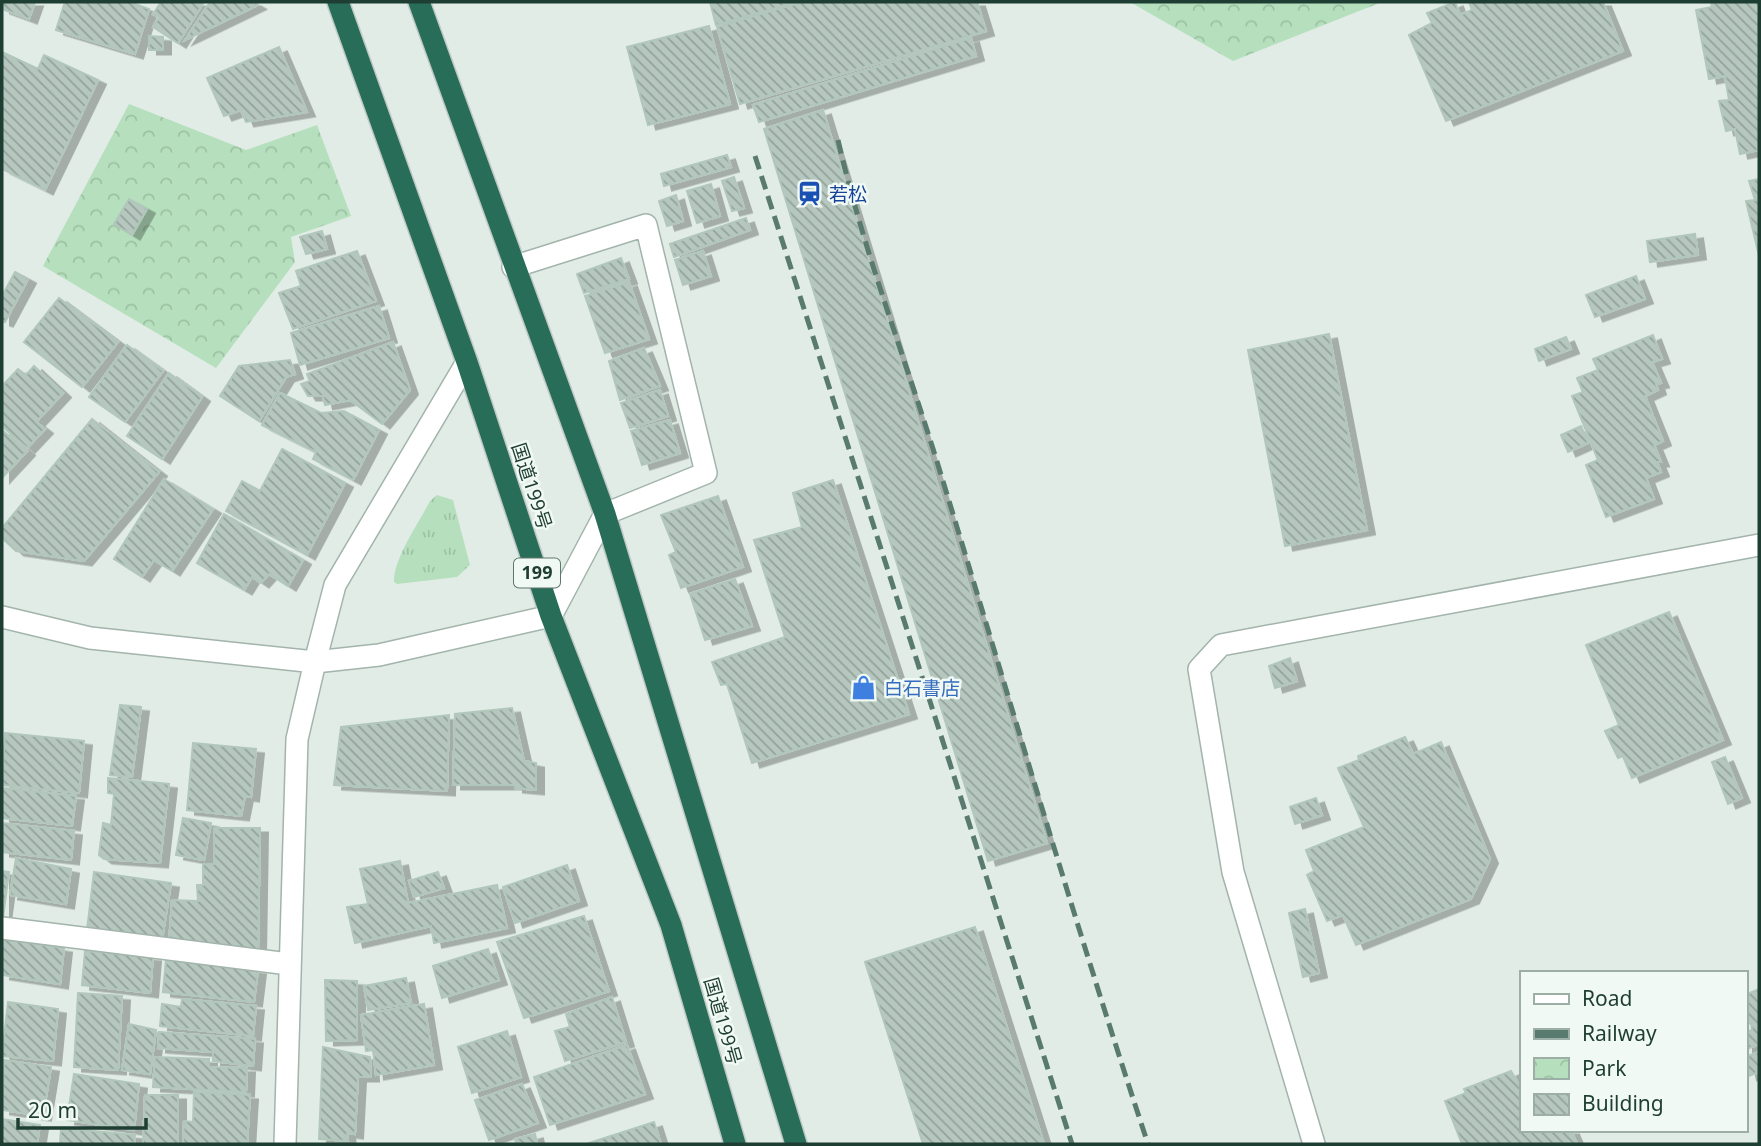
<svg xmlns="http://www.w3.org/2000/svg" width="1761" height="1146" font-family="'Noto Sans','Noto Sans JP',sans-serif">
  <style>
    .grass { fill: url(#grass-tufts) }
    .park { fill: url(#park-crowns) }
    .building { fill: url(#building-back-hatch); stroke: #b2c7bc; stroke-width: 2; filter: url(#shadow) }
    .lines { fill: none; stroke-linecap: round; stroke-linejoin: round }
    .minor-casing { stroke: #a2b4ac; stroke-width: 24 }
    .highway-casing { stroke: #c0c9c6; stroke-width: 24 }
    .minor { stroke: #fff; stroke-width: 21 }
    .highway { stroke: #286d58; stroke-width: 21 }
    .rail { stroke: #597a6e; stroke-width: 5; stroke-dasharray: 14 7; stroke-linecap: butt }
    .labels { text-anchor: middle; stroke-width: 5; stroke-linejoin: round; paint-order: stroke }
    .shield { fill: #f1f9f4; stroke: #5e766d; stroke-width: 2 }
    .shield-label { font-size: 18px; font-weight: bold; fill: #1f3e33 }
    .transit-label { font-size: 19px; fill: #164399; stroke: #f1f9f4; text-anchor: start }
    .street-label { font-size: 19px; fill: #1f3e33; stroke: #f1f9f4 }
    .shop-label { font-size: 19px; fill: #366cbe; stroke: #f1f9f4; text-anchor: start }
  </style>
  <defs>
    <pattern id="grass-tufts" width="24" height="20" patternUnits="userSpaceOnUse" patternTransform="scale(1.75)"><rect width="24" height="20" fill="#b6e0bd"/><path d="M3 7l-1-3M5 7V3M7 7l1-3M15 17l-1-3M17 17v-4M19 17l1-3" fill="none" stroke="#9cc1a3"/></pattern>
    <pattern id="park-crowns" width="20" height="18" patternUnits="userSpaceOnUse" patternTransform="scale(1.75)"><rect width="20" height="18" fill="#b6e0bd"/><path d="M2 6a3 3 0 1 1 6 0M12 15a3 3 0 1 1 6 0" fill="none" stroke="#9cc1a3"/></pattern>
    <pattern id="building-back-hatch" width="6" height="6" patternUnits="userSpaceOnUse" patternTransform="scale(1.75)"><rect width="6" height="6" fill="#b5c7be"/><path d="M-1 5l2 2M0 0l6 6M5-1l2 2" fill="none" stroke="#93a39b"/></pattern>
    <filter id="shadow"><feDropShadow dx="8" dy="4.5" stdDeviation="0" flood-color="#0004"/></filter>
  </defs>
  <rect width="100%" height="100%" fill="#e0ece5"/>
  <!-- grass -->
  <path class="grass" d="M437,495L453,500L470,565L457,577L397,584L394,582C393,559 420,521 430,501Z"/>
  <!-- park -->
  <path class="park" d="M1130,2H1382L1233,61Z
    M129,104L246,150L317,125L351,216L291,237L295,262L216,368L43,266Z"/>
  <!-- building -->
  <path class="building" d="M2,2H35L29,19L2,9Z
    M65,2H130L149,9L135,54L56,30Z
    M161,2H204L178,43L153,27L159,17L153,14Z
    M210,2H253L258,5L185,40Z
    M710,2H797L716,25Z
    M802,2H977L986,31L740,104L717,27Z
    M1455,2L1460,15L1472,10L1469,2H1603L1623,51L1446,121L1409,35L1432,23L1427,13Z
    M1711,2H1759V150L1740,154L1735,129L1726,131L1719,101L1729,100L1725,76L1709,79L1696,10L1712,7Z
    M709,26L730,104L648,125L627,47Z
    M149,36L163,37V50H149Z
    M971,38L976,56L759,122L753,105Z
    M279,47L307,112L246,122L241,110L224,116L207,78Z
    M2,52L38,69L44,55L98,80L45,190L2,169Z
    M823,110L1047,843L988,861L764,129Z
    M727,155L731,167L664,186L661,174Z
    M734,177L744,208L732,211L722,181Z
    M1759,179V256L1746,201L1755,200L1749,181Z
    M711,184L720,216L697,223L687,191Z
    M676,195L683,221L667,226L659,201Z
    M129,199L147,209L132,235L114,224Z
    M746,218L750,230L674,257L670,244Z
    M322,231L327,249L306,254L300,237Z
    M1695,234L1698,255L1650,262L1647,241Z
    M357,251L376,301L293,329L279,293L301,286L296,271Z
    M703,251L711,276L683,285L675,260Z
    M621,258L629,279L584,293L577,274Z
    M15,272L28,279L5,322L2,321V296Z
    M1636,276L1645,299L1595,317L1586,295Z
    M629,282L649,339L605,353L585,296Z
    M59,298L118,342L82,387L24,342Z
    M379,306L389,338L300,365L291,333Z
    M1329,334L1367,530L1285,546L1248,350Z
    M1653,335L1662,359L1652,362L1661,383L1656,384L1658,390L1645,396L1663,441L1654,445L1661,462H1657L1661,472L1646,478L1654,499L1606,517L1586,465L1598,460L1572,396L1583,392L1577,378L1598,370L1593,359Z
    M1566,337L1571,349L1539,361L1535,349Z
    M393,342L410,390L382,424L350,400L325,405L323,396H308L301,384L310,381L307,374Z
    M127,345L163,371L125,422L89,397Z
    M644,348L660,386L620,400L609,361Z
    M290,360L295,374L286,377L259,421L220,396L239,366Z
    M34,366L63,393L36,422L45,429L27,448L2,426V386L18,369L26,375Z
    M169,373L202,397L162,459L127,436Z
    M660,390L668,416L630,428L621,403Z
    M280,393L321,413L344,411L379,430L353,480L313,459L316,452L262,425Z
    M92,419L159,472L84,561L16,551L2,538V528Z
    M670,420L680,453L642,465L631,431Z
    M1581,426L1588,443L1568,452L1561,435Z
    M2,430L27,451L2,478Z
    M282,449L345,483L307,555L226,511L242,481L260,491Z
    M164,479L213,509L172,571L154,560L142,577L114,559Z
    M833,480L909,714L752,763L727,684L721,685L712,662L785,637L754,540L802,527L793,493Z
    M718,496L743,567L681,588L669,555L676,552L661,515Z
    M224,514L303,560L288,586L269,574L261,583L252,577L244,590L197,563Z
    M735,579L752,626L705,640L690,594Z
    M1669,612L1723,740L1632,778L1623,756L1618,758L1605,731L1619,725L1586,645Z
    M1290,658L1297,681L1275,688L1269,666Z
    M120,705L141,707L132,777L110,775Z
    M512,708L524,761L536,763V790L515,788V785H453L455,714Z
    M449,715L447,791L334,785L341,727Z
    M5,733L84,741L79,793L2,785Z
    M1405,737L1413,754L1441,742L1490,859L1471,899L1356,945L1343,915L1327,921L1307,875L1314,871L1306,850L1364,827L1338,768L1359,760L1358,756Z
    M193,743L256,749L251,797L245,796L241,816L187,810Z
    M1725,757L1742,798L1728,804L1712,762Z
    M108,778L169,784L160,863L104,859L99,855L103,823L111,825L114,794L108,793Z
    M2,788L76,796L72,826L2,818Z
    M1316,798L1322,815L1295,824L1290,807Z
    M183,818L211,823L204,860L176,855Z
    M2,823L74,831L71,860L2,852Z
    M214,828H260L258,951L169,943L172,900L198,901L197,885H203V864H214Z
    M16,858L71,869L66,904L10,895Z
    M400,861L408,903L497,885L507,928L434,943L431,926L355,943L347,907L368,904L360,869Z
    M567,865L579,901L515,923L503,887Z
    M2,871L9,872L3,917H2Z
    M94,872L171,883L162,940L87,930Z
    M438,872L444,888L414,897L409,881Z
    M1305,909L1319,973L1303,977L1289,913Z
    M584,916L609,991L524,1018L497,942Z
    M975,927L1044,1144H923L865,962Z
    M2,939L64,948L60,984L2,975Z
    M488,949L499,980L442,998L433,966Z
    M85,951L153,957L150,993L82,985Z
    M166,960L258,970L254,1002L163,992Z
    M406,978L411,1003L368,1010L364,986Z
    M325,980L357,981V1040L326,1041Z
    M1759,989V1044L1745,1050V1032L1752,1030L1751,1023L1745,1025V995Z
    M78,993L122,996L118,1070L74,1067Z
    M612,997L626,1042L565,1061L555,1031L570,1027L566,1014Z
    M182,999L256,1006L253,1036L160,1026L162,1004L181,1007Z
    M8,1002L58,1009L53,1061L2,1056Z
    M424,1004L434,1065L376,1075L373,1050L366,1051L361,1015Z
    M129,1024L156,1030L150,1074L122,1070Z
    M507,1031L521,1077L472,1093L458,1047Z
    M159,1032L255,1039L253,1066L213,1061V1052L158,1048Z
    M627,1045L645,1094L550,1125L534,1077Z
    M323,1047L370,1057L371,1077H358L355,1134L347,1133L348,1141L319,1139Z
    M1759,1052V1072L1749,1076L1745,1057Z
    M155,1057L209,1059V1067L247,1068L246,1092L153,1087Z
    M4,1060L51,1067L43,1116L2,1110Z
    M1511,1071L1521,1088V1130H1571L1577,1144H1462L1445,1101L1466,1093L1464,1089Z
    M74,1074L139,1084L134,1130L67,1120Z
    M522,1084L538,1123L489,1140L475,1100Z
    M194,1092L250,1095L247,1144H183L184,1121L193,1122Z
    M145,1095H178V1144H143Z
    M2,1119L40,1125L37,1144H2Z
    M654,1122L661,1144H586Z
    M61,1128L135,1135L134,1144H60Z
    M535,1134L537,1144H516L515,1139Z"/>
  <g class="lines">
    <defs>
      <path id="minor" d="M2,617L90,638L315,662L379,655L551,616L605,514L706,473L646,225L513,267
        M2,928L289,964
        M285,1144L297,739L315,662L335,585L467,362
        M1314,1144L1233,872L1199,669L1221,645L1759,545"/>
      <path id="highway" d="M338,2L467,362L551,616L671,925L735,1144
        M419,2L605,514L796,1144"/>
    </defs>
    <!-- minor casing -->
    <use href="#minor" class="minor-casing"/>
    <!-- highway casing -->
    <use href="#highway" class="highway-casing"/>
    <!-- minor -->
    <use href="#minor" class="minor"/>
    <!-- highway -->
    <use href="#highway" class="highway"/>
    <!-- rail -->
    <path class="rail" d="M838,140C864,254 908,365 942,478C1010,700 1075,924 1148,1144
      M755,156L1072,1144"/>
  </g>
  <!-- icons -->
  <defs>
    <symbol id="station-bare" viewBox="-9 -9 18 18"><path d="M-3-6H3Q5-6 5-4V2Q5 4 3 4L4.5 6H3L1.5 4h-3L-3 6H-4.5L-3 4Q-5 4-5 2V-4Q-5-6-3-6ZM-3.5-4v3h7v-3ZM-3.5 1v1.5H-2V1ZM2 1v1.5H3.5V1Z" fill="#1a4fb4" stroke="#f1f9f4" stroke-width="2.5" paint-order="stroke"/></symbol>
    <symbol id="shop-bare" viewBox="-9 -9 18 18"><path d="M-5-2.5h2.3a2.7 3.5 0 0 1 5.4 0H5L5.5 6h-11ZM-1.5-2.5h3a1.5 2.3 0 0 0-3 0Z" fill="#3f7fe0" stroke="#f1f9f4" stroke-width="2.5" paint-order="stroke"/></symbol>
  </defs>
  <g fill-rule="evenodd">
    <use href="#station-bare" x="792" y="176" width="35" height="35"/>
    <use href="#shop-bare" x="846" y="670" width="35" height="35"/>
  </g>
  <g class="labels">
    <!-- shield labels -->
    <rect class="shield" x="514" y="558.5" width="46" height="29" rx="5"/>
    <g class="shield-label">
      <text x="537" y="579">199</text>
    </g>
    <!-- transit labels -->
    <g class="transit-label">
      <text x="829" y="201">若松</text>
    </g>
    <!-- street labels -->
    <g class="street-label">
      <text transform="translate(532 486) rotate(72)" y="7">国道199号</text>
      <text transform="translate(723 1021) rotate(74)" y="7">国道199号</text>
    </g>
    <!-- shop labels -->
    <g class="shop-label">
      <text x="884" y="695">白石書店</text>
    </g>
  </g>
  <!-- border -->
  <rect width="1761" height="1146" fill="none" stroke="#1f3e33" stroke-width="7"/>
  <!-- legend -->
  <rect x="1520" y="971" width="228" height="161" fill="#f1f9f4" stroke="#9daea7" stroke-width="2"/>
  <rect x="1534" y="994" width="35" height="10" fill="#ffffff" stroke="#9daea7" stroke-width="2"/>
  <text x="1582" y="1006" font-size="21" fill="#1f3e33">Road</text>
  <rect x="1534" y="1029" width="35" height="10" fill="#597a6e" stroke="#9daea7" stroke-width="2"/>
  <text x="1582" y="1041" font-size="21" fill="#1f3e33">Railway</text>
  <rect x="1534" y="1058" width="35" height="21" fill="url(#park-crowns)" stroke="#9daea7" stroke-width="2"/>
  <text x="1582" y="1076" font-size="21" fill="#1f3e33">Park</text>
  <rect x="1534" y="1094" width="35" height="21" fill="url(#building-back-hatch)" stroke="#9daea7" stroke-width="2"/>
  <text x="1582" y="1111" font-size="21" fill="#1f3e33">Building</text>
  <!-- scale -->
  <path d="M18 1118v10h128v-10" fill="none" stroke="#1f3e33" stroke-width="3.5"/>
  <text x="28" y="1118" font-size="21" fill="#1f3e33" stroke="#f1f9f4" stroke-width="5" paint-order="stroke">20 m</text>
</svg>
